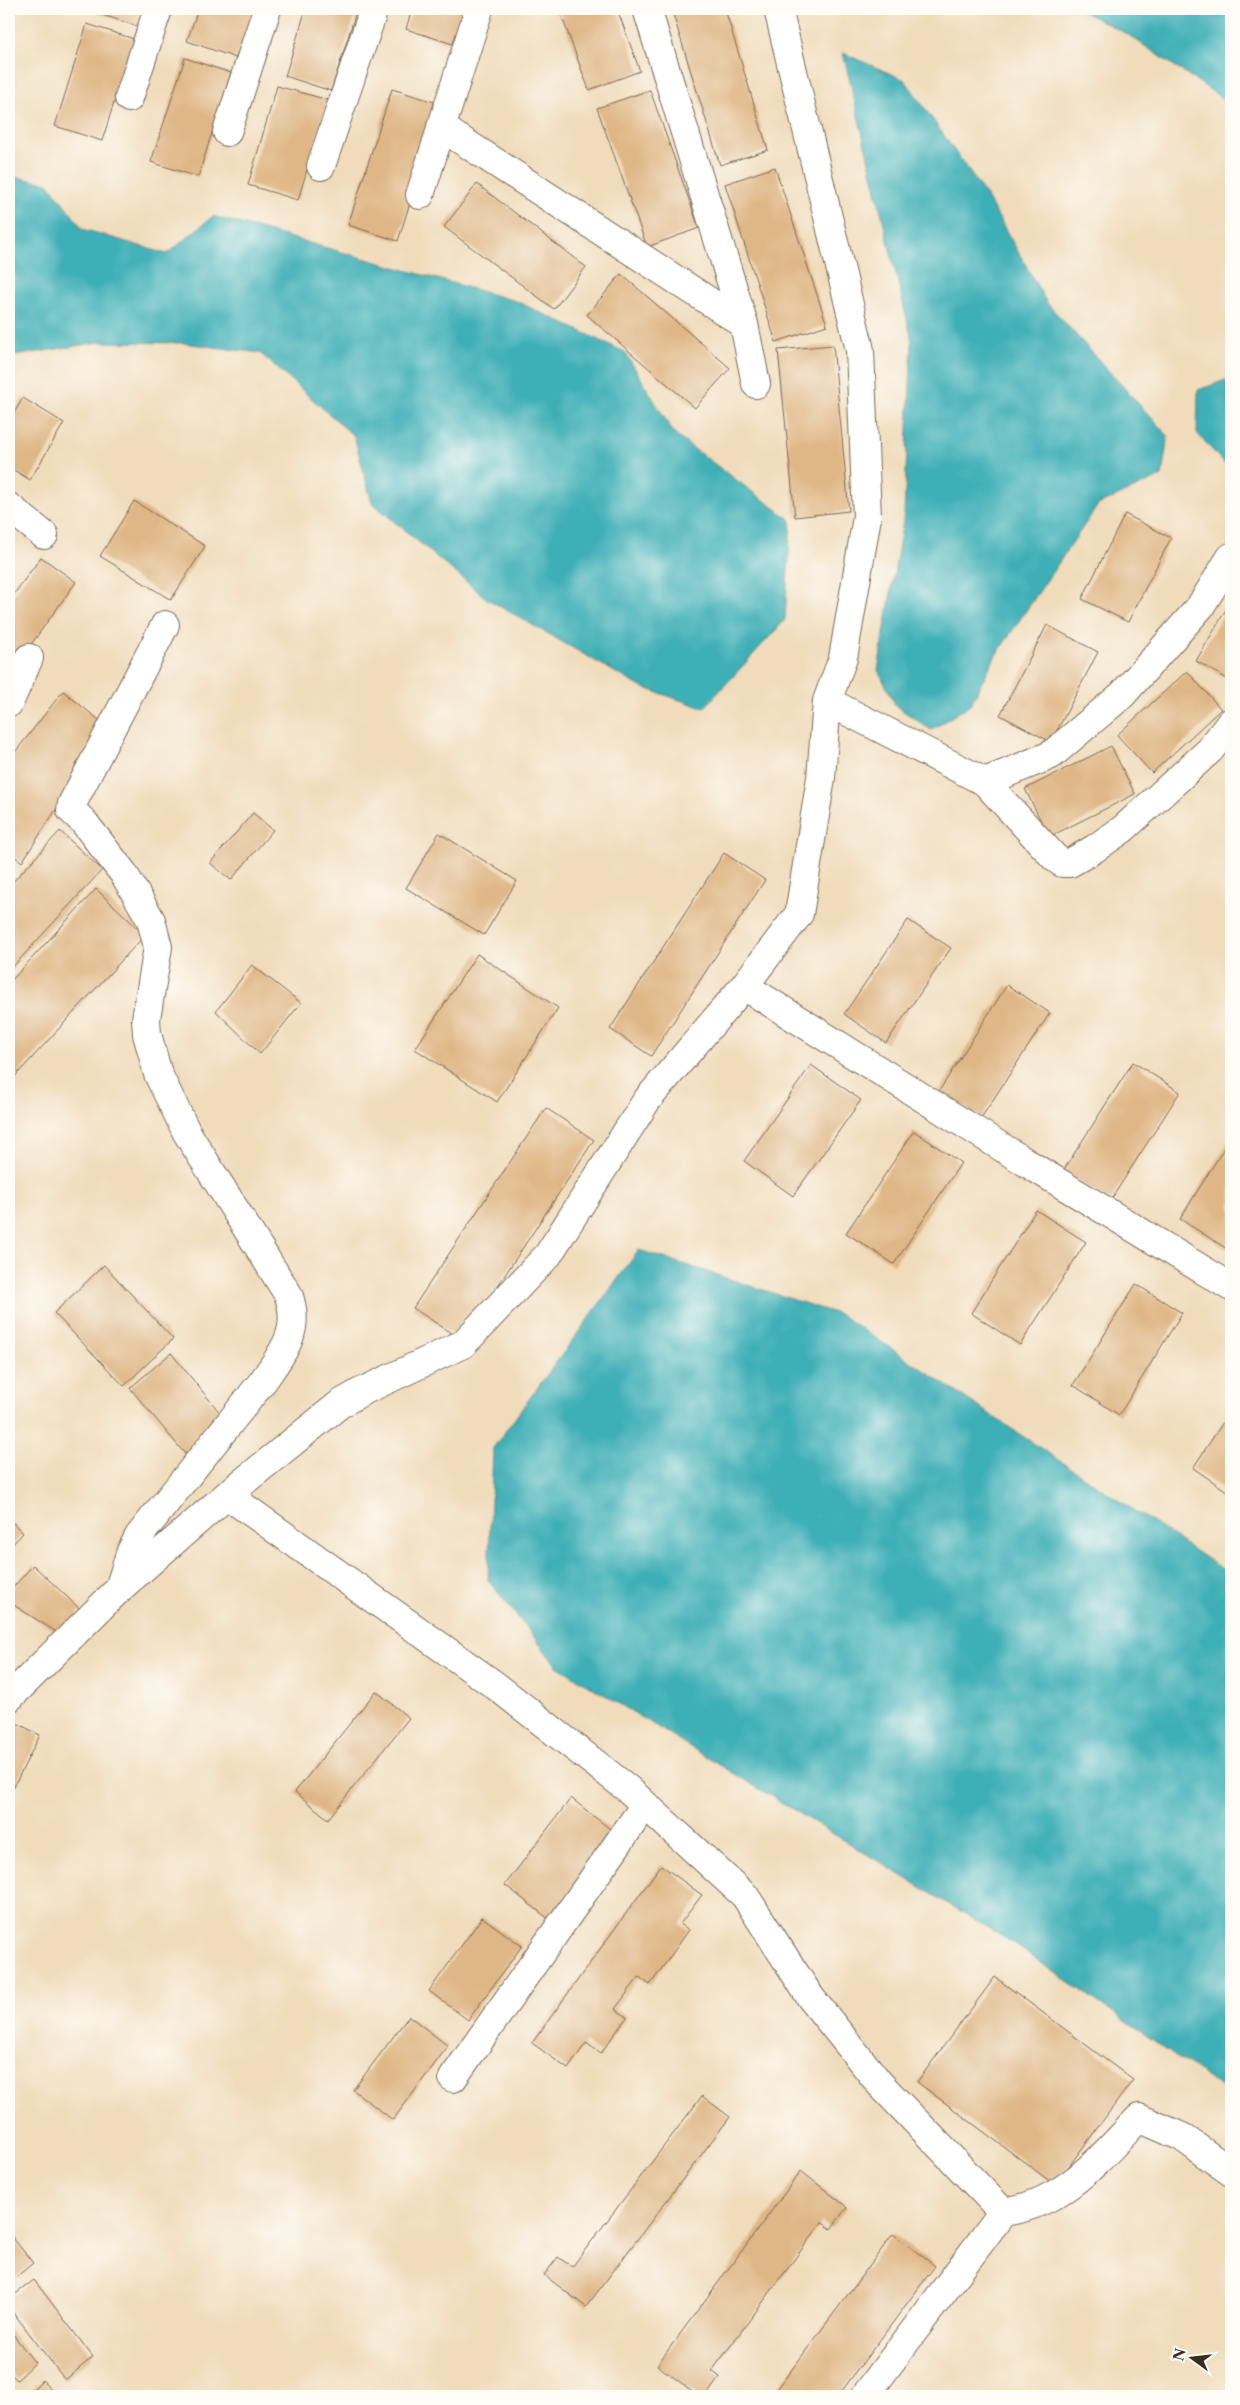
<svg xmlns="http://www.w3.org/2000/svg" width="1240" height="2405" font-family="'Libre Caslon Text',serif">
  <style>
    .water { fill: #3eafb6; stroke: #3c6c6a }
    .building { fill: #dfb786 }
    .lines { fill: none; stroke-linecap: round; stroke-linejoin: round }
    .minor-casing { stroke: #7a6855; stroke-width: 30 }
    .minor { stroke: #fff; stroke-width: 28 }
  </style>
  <rect width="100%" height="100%" fill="#fdfcf7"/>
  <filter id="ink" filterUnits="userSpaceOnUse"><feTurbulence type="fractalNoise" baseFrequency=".02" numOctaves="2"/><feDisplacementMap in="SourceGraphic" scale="10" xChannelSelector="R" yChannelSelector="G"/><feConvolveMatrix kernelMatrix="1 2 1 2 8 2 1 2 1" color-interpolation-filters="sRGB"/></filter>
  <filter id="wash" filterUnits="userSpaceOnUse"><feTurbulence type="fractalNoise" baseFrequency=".0096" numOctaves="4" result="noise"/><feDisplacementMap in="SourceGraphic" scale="20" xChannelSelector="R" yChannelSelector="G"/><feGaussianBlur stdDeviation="1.12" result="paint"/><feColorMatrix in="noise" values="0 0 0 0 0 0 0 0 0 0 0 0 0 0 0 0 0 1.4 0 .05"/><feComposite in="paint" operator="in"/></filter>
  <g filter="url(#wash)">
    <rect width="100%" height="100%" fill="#f0dcbb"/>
    <!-- water -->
    <path class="water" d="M1078,9H1231V104L1127,34Z
      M843,53L905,80L987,197L1047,303L1168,436L1162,476L1098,505L996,655L970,705L931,730L896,706L878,670L904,514L912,341Z
      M9,176L48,183L83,229L167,254L213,216L516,301L625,352L675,435L791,520L785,620L704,708L641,687L487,599L372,503L354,436L260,353L183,343L100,342L9,357Z
      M1231,378V471L1197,433L1198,390Z
      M639,1250L841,1315L1231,1575V2094L1011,1942L557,1666L488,1580L493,1448Z"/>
    <g id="blocks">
      <!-- building -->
      <path class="building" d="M94,9H149L143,28L93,12Z
        M198,9H253L236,58L187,41Z
        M306,9H357L331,91L285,76Z
        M412,9H474L462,47L406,29Z
        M559,9H617L640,71L589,90Z
        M680,9H725L768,150L720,165L672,11Z
        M87,24L134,39L102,141L55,126Z
        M185,58L231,73L198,177L151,162Z
        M277,86L328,100L298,200L248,185Z
        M392,89L441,104L398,241L348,225Z
        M650,90L699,228L647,247L597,108Z
        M775,167L827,325L776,342L725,184Z
        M477,184L586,267L554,309L444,227Z
        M621,274L730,368L695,408L587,315Z
        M833,345L849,511L795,517L778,350Z
        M23,398L64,423L30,480L9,467V421Z
        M134,501L205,546L171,600L100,556Z
        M1125,514L1171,538L1128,622L1082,599Z
        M41,557L76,582L9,675V601Z
        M1231,601V681L1196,661Z
        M1047,625L1098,652L1051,742L1000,715Z
        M1187,671L1221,709L1152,773L1117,735Z
        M63,691L109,728L22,862L9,852V760Z
        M1111,746L1135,794L1049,837L1025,789Z
        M253,813L273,830L231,880L210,863Z
        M60,831L102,870L9,971V886Z
        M439,833L517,881L484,935L406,888Z
        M724,853L765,880L651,1056L610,1029Z
        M96,889L145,935L9,1083V983Z
        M908,920L951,948L886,1043L844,1014Z
        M477,954L558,1008L497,1102L415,1049Z
        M252,965L301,1003L260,1054L216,1011Z
        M1007,985L1050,1013L981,1118L939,1091Z
        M1133,1062L1180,1092L1110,1201L1063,1171Z
        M811,1065L861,1100L793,1196L744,1161Z
        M546,1108L594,1140L462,1340L413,1308Z
        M914,1131L961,1163L894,1264L846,1233Z
        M1231,1137V1241L1227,1249L1180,1219Z
        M1036,1210L1086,1242L1020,1345L971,1313Z
        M104,1265L173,1339L124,1386L54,1313Z
        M1136,1284L1182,1313L1119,1415L1073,1385Z
        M171,1353L225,1419L185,1454L130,1388Z
        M1231,1410V1494L1193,1468Z
        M9,1519L23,1533L9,1548Z
        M33,1565L81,1610L61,1635L9,1602V1592Z
        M376,1691L409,1718L328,1819L295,1792Z
        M9,1719L40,1735L10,1794H9Z
        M571,1798L615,1833L550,1920L505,1885Z
        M661,1865L702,1895L680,1924L689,1930L650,1985L639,1977L615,2009L627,2017L601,2053L586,2043L568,2069L532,2043Z
        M482,1917L522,1946L468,2020L429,1991Z
        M995,1977L1133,2080L1055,2185L917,2082Z
        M409,2016L448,2046L393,2120L353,2090Z
        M702,2096L730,2117L586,2307L544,2275L558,2257L572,2267Z
        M801,2171L847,2207L831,2229L822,2222L712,2371L720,2377L706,2396H699L657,2365Z
        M9,2233L33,2263L9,2283Z
        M893,2234L935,2266L838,2396H772Z
        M34,2280L93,2357L65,2380L9,2307V2299Z
        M9,2329L35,2363L17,2380L9,2372Z
        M42,2380L59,2396H26Z"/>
    </g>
  </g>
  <g filter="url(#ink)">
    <use href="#blocks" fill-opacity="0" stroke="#7a6855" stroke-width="1"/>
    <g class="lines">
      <defs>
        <path id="minor" d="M647,9L744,324L756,384
          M778,9L860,350L867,517L843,658L827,701L985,782L1055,858L1062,863H1070L1094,849L1123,829L1210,750L1231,722
          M129,98L158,9
          M441,127L744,324
          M227,132L267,9
          M321,166L374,9
          M420,195L479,9
          M9,507L44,535
          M9,703L29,658
          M985,782L1051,755L1122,695L1200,607L1231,557
          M744,986L799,914L821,778L827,701
          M227,1495L496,1686L628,1789L745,1896L811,1998L880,2084L1003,2212
          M119,1589L131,1551L139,1536L263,1381C283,1352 302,1330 288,1294L187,1133L158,1074L147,1034L146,1019L158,947L151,920L124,874L83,821L71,810L72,804L165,625
          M9,1698L119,1589L227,1495L340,1404L361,1392L463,1344L548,1255L647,1100L744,986L1035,1168L1231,1287
          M453,2078L645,1805
          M865,2396L1003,2212C1064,2204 1098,2160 1139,2118L1182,2137L1231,2172"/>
      </defs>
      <!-- minor casing -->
      <use href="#minor" class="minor-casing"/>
      <!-- minor -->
      <use href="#minor" class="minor"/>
    </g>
  </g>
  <!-- margin -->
  <rect width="1240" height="2405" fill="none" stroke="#fdfcf7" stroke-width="30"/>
  <!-- north arrow -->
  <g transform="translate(1192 2358) rotate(285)" stroke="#fdfcf7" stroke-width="4" paint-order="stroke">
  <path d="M0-4L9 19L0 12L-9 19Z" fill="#3b2a1e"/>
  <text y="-8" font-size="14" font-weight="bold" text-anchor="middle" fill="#3b2a1e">N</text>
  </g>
</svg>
